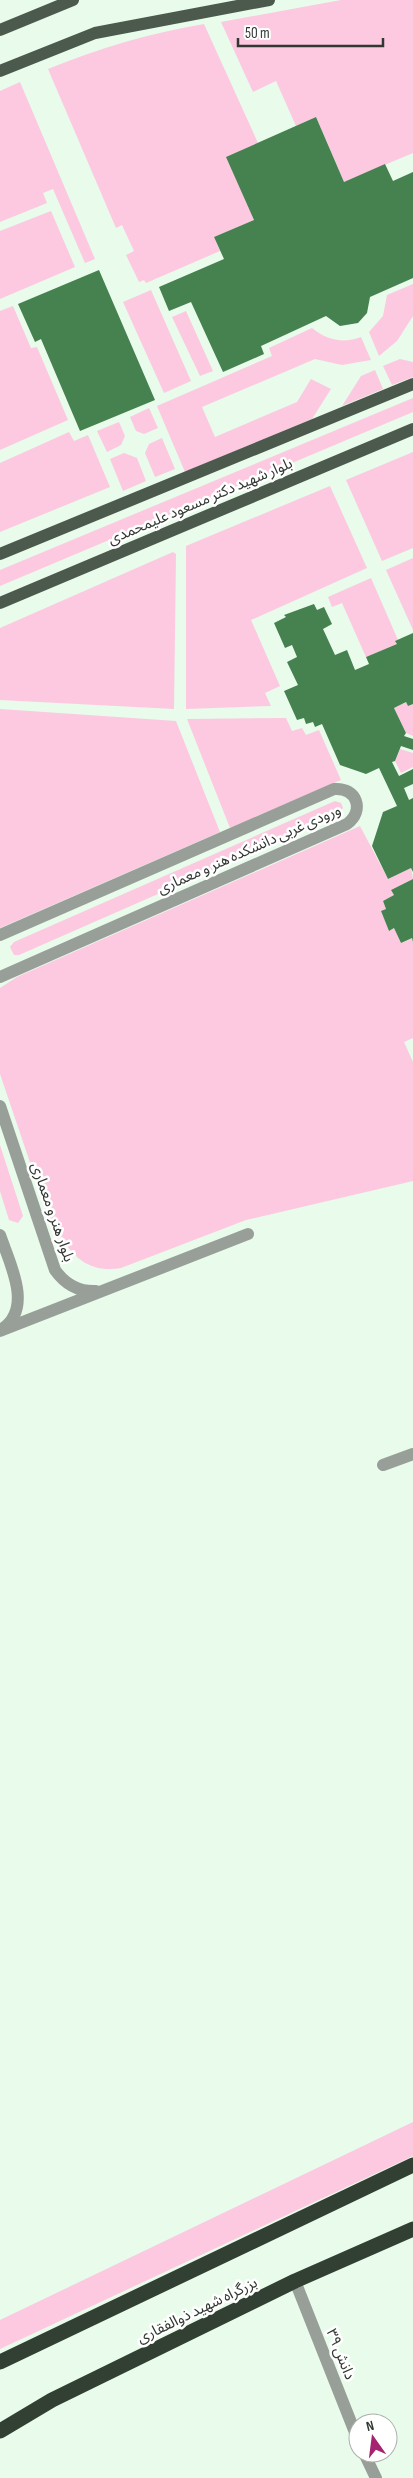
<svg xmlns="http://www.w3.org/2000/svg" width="413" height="2478" font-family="'Sofia Sans Condensed','Noto Sans Arabic',sans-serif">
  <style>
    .green { fill: #fcc9e0 }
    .building { fill: #468150 }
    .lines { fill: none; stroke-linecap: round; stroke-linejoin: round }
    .minor { stroke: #989f98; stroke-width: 12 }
    .major { stroke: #4c594d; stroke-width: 12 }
    .highway { stroke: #324034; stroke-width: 15 }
    .labels { text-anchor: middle; stroke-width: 5; stroke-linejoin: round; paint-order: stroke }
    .street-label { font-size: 15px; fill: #313832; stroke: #fff }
  </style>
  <rect width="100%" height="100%" fill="#e9fbeb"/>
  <!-- green -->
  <path class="green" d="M341,0H413V153L344,182L316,117L296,126L276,81L253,92L221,22Z
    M204,24L258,143L227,157L254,220L214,237L220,251L146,283L144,280L139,282L126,255L134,251L122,225L116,228L48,69C99,48 150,33 204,24Z
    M20,82L95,259L85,263L53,189L43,193L47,203L0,222V91Z
    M51,211L75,267L0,299V231Z
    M413,284V316L397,341L379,356L369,332L383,316L387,295Z
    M151,290L191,381L164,393L123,302Z
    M13,306L31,348L37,347L68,420L0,450V311Z
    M186,311L213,371L200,376L172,317Z
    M312,328C326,340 344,344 361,337L371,360L342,365L315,359L202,407L215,437L297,402L311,379L331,389L312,419L185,472L157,406L272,356L269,348Z
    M400,359L413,362V377L392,385L383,366Z
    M375,370L383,389L342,406L361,376Z
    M413,398V412L0,586V570Z
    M149,408L158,428L144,434L136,431L130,417Z
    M119,422L125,436L121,445L107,452L97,431Z
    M69,432L74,441L88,435L110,487L0,532V463Z
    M162,438L175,469L155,477L145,453L149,444Z
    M413,452V548L382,561L346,480Z
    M124,453L137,458L146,481L123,491L110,459Z
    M330,486L367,568L251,620L280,686L265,693L271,706L186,709V546Z
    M173,552L176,554L174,709L0,700V628Z
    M413,558V630L386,570Z
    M371,578L398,640L396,641L397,644L366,657L342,603L332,607L328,597Z
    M406,702L408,706L413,704V736L406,733L394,708Z
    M0,709L176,721L220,832L0,928Z
    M286,718L292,731L302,728L306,735L319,730L341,780L230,828L187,719Z
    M400,749L413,753V767L401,773L395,761Z
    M335,801L341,803L343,808L338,815L19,955H14L10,947L14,942Z
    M360,826L388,879L411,868L413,879L391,890L394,895L383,901L386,909L381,911L389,931L394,928L401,943L412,938L413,942V1038L404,1042L413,1062V1181L246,1220L121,1268C95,1273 74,1261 62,1237L56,1239L0,1074V988L17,977Z
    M0,1145L23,1216L18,1223L9,1220L0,1191Z
    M413,2122V2156L0,2349V2320Z"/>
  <!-- building -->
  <path class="building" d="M316,117L344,182L385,164L393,181L413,172V278L370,297L367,313L358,323L340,326L326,316L261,346L264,354L223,372L191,302L169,311L159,287L224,259L214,237L254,220L226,157Z
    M99,270L155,400L80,431L41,339L35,342L18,304Z
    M314,604L317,610L324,607L332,624L323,629L335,655L347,650L355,670L369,664L366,657L397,644L395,641L413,633V704L408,706L406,702L394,708L406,733L404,736L413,739V750L401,746L395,761L392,762L399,776L413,769V784L404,788L409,800L413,798V872L411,868L388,879L372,846L383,812L397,806L379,768L366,774L340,765L322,724L315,727L313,722L306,724L304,718L297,720L284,691L298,685L287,662L297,657L292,645L285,648L274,623L286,617L284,615Z
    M413,879V942L412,938L401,943L394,928L389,931L381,911L386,909L383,901L394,895L391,890Z"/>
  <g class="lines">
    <!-- minor -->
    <path class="minor" d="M0,935L334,789C357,787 365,811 347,824L0,977
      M0,1106L55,1270C65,1284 78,1292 96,1291
      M0,1235C9,1262 34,1308 2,1329
      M0,1331L248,1234
      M383,1465L413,1454
      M295,2281L358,2440
      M364,2453L376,2478"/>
    <!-- major -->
    <path class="major" d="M0,30L73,0
      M0,71L95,33L269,0
      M0,554L413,384
      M0,603L413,429"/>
    <!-- highway -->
    <path class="highway" d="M0,2362L413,2165
      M0,2431L52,2400L295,2281L413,2229"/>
  </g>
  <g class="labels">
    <!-- street labels -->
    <g class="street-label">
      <text transform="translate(200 501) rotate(-23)" y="5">بلوار شهید دکتر مسعود علیمحمدی</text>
      <text transform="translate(249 849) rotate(-24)" y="5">ورودی غربی دانشکده هنر و معماری</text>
      <text transform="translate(53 1212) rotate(71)" y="5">بلوار هنر و معماری</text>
      <text transform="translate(197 2310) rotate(-26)" y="5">بزرگراه شهید ذوالفقاری</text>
      <text transform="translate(341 2354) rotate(68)" y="5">دانش ۳۹</text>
    </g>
  </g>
  <!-- north arrow -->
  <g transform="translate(373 2438) rotate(346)"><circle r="24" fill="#ffffff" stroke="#adafad"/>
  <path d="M0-4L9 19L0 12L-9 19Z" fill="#a52371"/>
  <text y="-8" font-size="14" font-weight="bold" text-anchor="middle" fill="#313832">N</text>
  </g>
  <!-- scale -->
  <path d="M238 38v8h145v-8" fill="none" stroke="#313832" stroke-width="2.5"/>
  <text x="245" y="38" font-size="15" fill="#313832" stroke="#ffffff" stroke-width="4" paint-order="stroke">50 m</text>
</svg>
